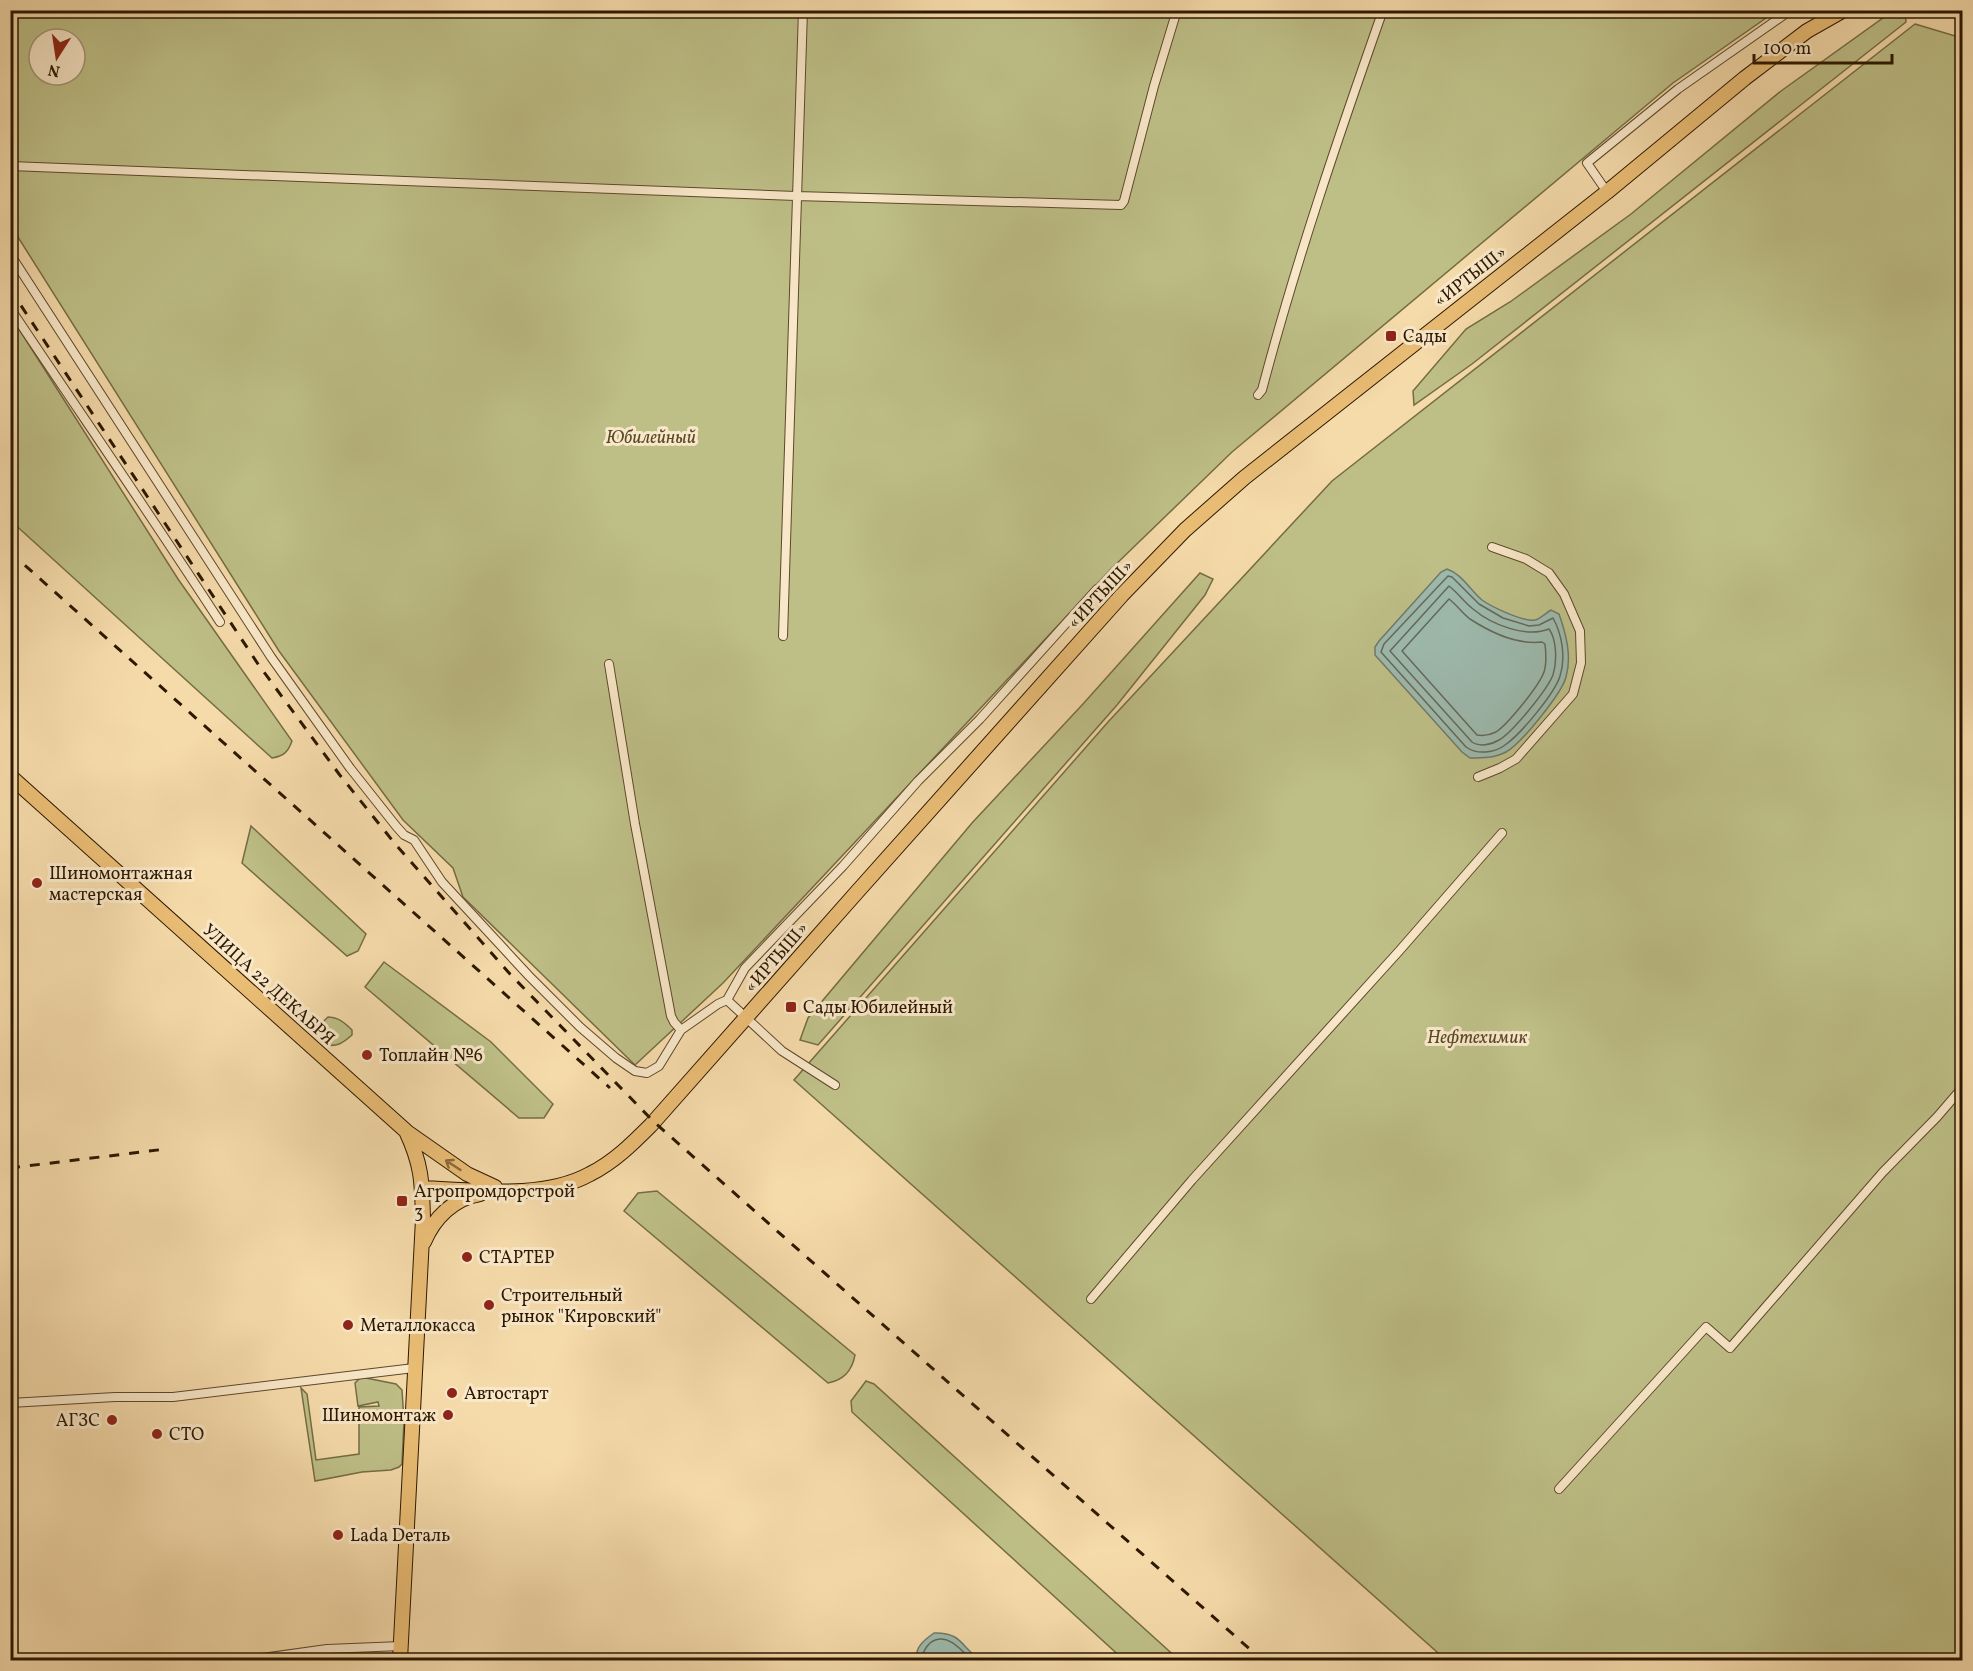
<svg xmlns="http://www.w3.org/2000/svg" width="1973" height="1671" font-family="Vollkorn,serif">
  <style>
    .green { fill: #bebf87; stroke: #756c44; stroke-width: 1.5; fill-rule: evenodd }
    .water { fill: #9dbaae; stroke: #707969; stroke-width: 1.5 }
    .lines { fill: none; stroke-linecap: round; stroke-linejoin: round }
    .shore { stroke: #646958; stroke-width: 1.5 }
    .minor-casing { stroke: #5e482b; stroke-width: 10 }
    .primary-casing { stroke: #2c1801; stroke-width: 16 }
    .minor { stroke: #f8e7c8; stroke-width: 8 }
    .primary { stroke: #eabd75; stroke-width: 14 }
    .rail { stroke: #2c1801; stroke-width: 3; stroke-dasharray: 10 10; stroke-linecap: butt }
    .oneway { stroke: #8b6a3b }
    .poi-dot { fill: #8f2418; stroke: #f8e7c8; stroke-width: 2 }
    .labels { text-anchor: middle; stroke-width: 6; stroke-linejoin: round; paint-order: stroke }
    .street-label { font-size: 18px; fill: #2c1801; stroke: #f8e7c8 }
    .poi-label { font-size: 18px; fill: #2c1801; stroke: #f8e7c8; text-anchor: start }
    .park-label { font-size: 18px; font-style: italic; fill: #584a29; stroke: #f8e7c8 }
  </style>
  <rect width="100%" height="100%" fill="#f5daaa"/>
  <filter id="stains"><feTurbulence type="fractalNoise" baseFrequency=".00333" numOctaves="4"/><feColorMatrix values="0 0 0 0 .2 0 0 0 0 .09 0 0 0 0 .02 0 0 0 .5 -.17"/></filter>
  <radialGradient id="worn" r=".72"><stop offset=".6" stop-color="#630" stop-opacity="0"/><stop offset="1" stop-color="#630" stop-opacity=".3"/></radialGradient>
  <!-- green -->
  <path class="green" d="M11,11H1776L1673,83L1232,452L1110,570L723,983L635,1065L463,897L453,868L403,820L279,651L11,226ZM39,39H75V75H39Z
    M1905,13L1906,22L1472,364L1414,405L1413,391L1466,329L1510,302L1631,214L1781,91L1883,18Z
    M1915,24L1962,38V1660H1446L794,1080L1108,722L1332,481Z
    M10,315L178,579L292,741C288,752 284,756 272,758L11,521Z
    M1200,573L1213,579L1205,595L1117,705L818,1045L800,1040L808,1018L972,823L1083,704Z
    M251,826L366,934L358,951L347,956L242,863Z
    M384,962L491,1042L553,1104L544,1118H519L365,987Z
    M328,1017C338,1017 345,1023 352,1030V1035C343,1043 336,1048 324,1044C312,1034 319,1025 328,1017Z
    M657,1191L855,1355C852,1371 844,1380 828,1383L624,1211L638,1193Z
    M361,1377L396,1384L402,1390L404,1421L402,1464L399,1467L391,1470L362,1472L315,1481L301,1388L307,1394L316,1460L359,1454V1407L379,1406L378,1402L358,1406L355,1383Z
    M866,1381L874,1384L1179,1660H1124L852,1412L851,1401Z"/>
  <!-- water -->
  <path class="water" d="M1447,569C1462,574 1470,590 1482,600C1492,607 1523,622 1535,620C1540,619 1546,613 1551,610L1559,614C1566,634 1572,656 1566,677C1562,693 1521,744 1506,752C1495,758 1483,758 1470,758L1462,752L1375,655V647L1379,641L1441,572Z
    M934,1633C965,1632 961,1651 983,1660H917C914,1648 924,1640 934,1633Z"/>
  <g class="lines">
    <!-- shore -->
    <path class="shore" d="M1448,576L1452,577L1479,604L1503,618L1529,626L1539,625L1553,618C1562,634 1566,658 1560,676C1555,693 1520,735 1505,745C1495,753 1477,755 1466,747L1381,652L1384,644Z
      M1449,586C1458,593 1464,602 1473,609C1492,625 1526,638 1549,629C1557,640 1557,662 1553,675C1547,690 1512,733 1499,740C1491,745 1479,747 1472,742L1390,651Z
      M1449,599C1457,605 1462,613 1470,619C1490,632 1517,645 1542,642L1545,644C1546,653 1547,663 1544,672C1539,686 1508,724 1496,732C1490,735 1483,736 1477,735L1402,651Z
      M922,1660C922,1653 925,1648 930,1643C946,1631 961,1649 971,1660"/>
    <defs>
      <path id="minor" d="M10,166L796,196L1121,205L1124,201L1154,86L1177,10
        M1607,192L1587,163L1678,89L1791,10
        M10,254L271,657L350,768L396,826L404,835L414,840L442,882L529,976L580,1027L616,1058L635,1071L647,1073L659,1066L681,1030L718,1004L727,1000L745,968L843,866L918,781L980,719L1097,589
        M10,308C80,413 152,517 220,622
        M1258,395L1262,390C1296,261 1339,135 1383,10
        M783,636L803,10
        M609,664L635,824L671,1016L674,1022L681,1030
        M1478,777L1500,768L1516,759L1573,694L1581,663L1580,631L1564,594L1549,573L1526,559L1492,547
        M727,1000L782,1051L835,1085
        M1091,1299L1192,1180L1400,950L1502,833
        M10,1403L115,1397H173L414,1368
        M1559,1489L1706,1327L1730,1348L1883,1172L1937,1117L1962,1088
        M248,1660L327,1649L401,1646"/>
      <path id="primary" d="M10,776L406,1131C422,1165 422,1182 423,1219L400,1660
        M407,1132L467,1174L495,1187
        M422,1188C474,1190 543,1200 590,1174C614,1162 632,1144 651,1125L857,892L1122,595L1185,530L1244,478L1607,192L1745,78L1807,31L1844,10
        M424,1242C434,1218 454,1198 480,1194"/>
    </defs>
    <!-- minor casing -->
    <use href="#minor" class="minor-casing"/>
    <!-- primary casing -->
    <use href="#primary" class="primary-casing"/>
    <!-- minor -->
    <use href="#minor" class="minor"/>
    <!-- primary -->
    <use href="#primary" class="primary"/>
    <!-- rail -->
    <path class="rail" d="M10,289L258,664L339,774L396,845L510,974L654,1122L1262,1660
      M10,552L610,1088
      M10,1168L166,1149"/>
  </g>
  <!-- one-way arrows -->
  <defs><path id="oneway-shaft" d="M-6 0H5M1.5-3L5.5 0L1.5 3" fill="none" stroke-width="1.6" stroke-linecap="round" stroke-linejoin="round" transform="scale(1.5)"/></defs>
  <use class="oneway" href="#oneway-shaft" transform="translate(453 1165) rotate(-147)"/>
  <!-- markers -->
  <g class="poi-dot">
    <rect x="1385" y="330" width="12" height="12" rx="3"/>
    <circle cx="37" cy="883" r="6"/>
    <rect x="785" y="1001" width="12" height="12" rx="3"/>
    <circle cx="367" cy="1055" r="6"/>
    <rect x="396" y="1195" width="12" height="12" rx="3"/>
    <circle cx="467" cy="1257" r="6"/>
    <circle cx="489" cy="1305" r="6"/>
    <circle cx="348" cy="1325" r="6"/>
    <circle cx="452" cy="1393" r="6"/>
    <circle cx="448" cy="1415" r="6"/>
    <circle cx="112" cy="1420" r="6"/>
    <circle cx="157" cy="1434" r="6"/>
    <circle cx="338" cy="1535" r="6"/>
  </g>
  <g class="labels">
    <!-- street labels -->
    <g class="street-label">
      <text transform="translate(1470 276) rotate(-38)" y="6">«ИРТЫШ»</text>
      <text transform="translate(1100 594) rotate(-47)" y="6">«ИРТЫШ»</text>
      <text transform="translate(776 957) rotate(-49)" y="6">«ИРТЫШ»</text>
      <text transform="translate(269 984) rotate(42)" y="6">УЛИЦА 22 ДЕКАБРЯ</text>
    </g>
    <!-- poi labels -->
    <g class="poi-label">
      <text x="1403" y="342">Сады</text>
      <text x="49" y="879">Шиномонтажная<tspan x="49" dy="21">мастерская</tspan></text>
      <text x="803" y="1013">Сады Юбилейный</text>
      <text x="379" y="1061">Топлайн №6</text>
      <text x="414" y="1197">Агропромдорстрой<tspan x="414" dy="21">3</tspan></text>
      <text x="479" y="1263">СТАРТЕР</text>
      <text x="501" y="1301">Строительный<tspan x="501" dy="21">рынок "Кировский"</tspan></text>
      <text x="360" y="1331">Металлокасса</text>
      <text x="464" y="1399">Автостарт</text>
      <text x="436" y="1421" text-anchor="end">Шиномонтаж</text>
      <text x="100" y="1426" text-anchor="end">АГЗС</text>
      <text x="169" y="1440">СТО</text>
      <text x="350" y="1541">Lada Dеталь</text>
    </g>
    <!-- park labels -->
    <g class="park-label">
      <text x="651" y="443">Юбилейный</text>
      <text x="1477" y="1043">Нефтехимик</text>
    </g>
  </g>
  <!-- margin -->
  <rect width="1973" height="1671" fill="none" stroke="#f5daaa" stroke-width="36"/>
  <rect x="12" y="12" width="1949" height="1647" fill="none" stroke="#2c1801" stroke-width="3"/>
  <rect x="18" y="18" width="1937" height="1635" fill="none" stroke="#2c1801" stroke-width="1.5"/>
  <!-- north arrow -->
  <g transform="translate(57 57) rotate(192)"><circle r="28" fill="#f8e7c8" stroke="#a69478" stroke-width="1.5"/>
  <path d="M0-4.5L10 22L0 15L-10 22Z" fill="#8f2418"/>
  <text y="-9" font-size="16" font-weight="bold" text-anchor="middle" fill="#2c1801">N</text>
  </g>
  <!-- scale -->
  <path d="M1754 54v9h138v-9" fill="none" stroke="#2c1801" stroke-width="3"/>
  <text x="1763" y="54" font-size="18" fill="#2c1801" stroke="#f8e7c8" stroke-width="4.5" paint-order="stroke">100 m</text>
  <rect width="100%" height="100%" filter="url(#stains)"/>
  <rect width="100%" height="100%" fill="url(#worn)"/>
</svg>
